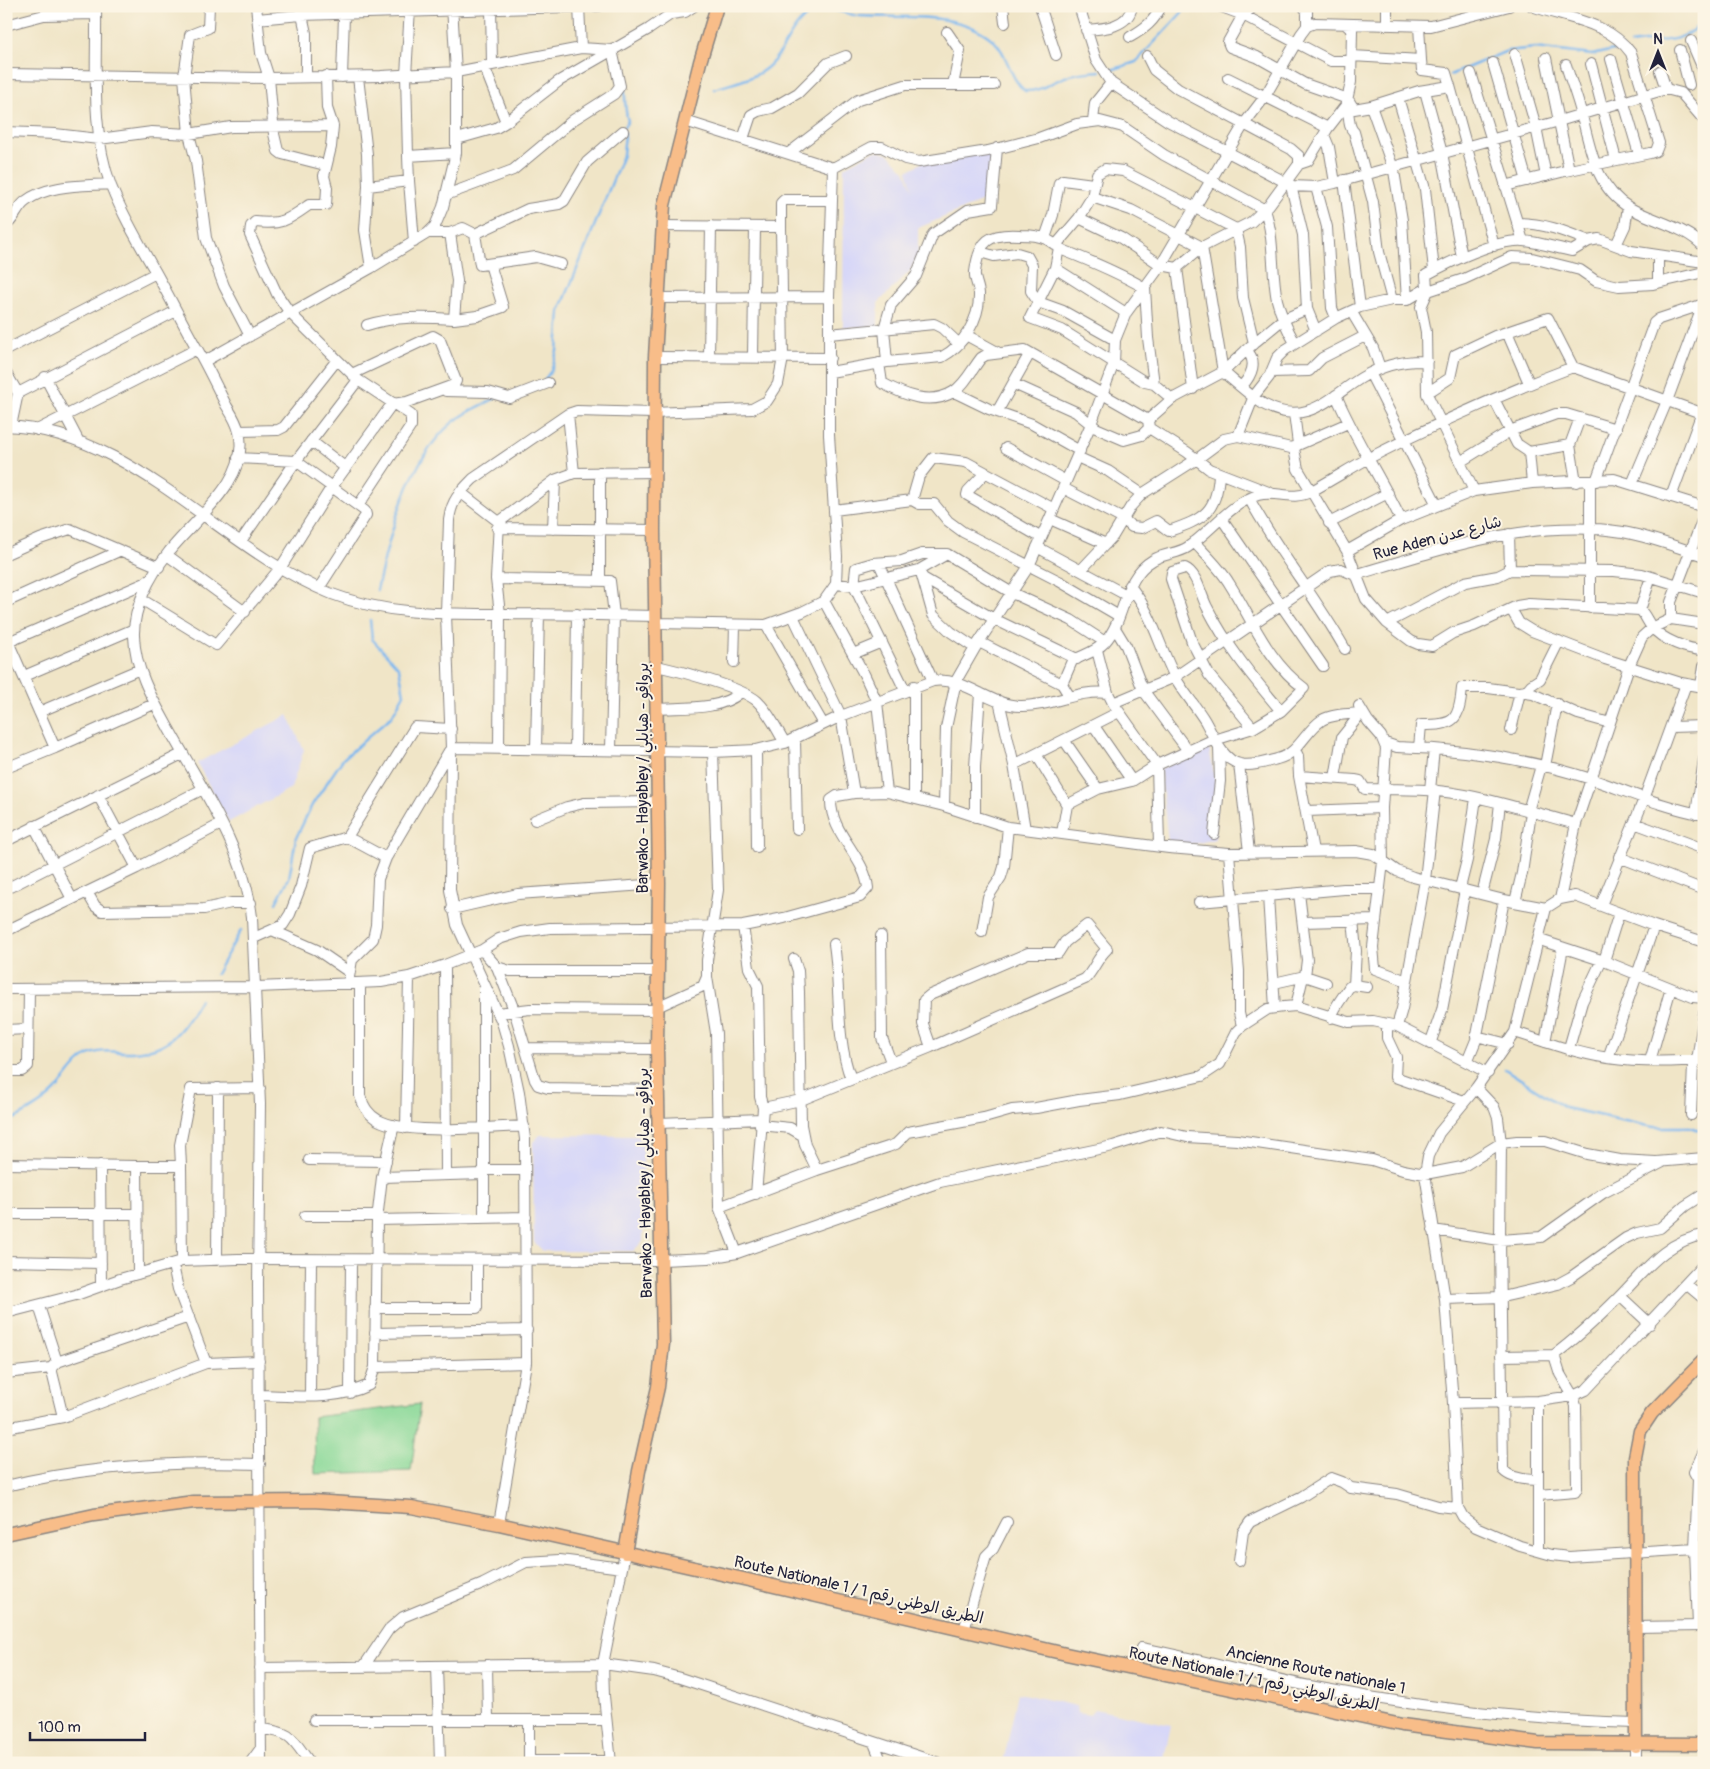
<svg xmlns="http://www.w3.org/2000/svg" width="1710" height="1769" font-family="Pangolin,'Playpen Sans Arabic',sans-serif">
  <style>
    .built { fill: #d7d7f8 }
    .green { fill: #88d897; stroke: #557d69 }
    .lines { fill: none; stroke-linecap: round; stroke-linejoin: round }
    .stream { stroke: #7db8ef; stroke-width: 2.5 }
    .minor-casing { stroke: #898481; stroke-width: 12 }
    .major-casing { stroke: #898481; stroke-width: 15 }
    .minor { stroke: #fff; stroke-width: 10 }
    .major { stroke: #f8bd89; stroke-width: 12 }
    .labels { text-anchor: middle; stroke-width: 4; stroke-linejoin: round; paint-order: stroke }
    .street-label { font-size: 16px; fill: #22223b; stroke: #fcf5e5 }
  </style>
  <rect width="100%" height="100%" fill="#fcf5e5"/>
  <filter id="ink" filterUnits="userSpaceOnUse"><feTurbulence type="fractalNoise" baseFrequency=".02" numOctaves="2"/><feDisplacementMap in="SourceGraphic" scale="10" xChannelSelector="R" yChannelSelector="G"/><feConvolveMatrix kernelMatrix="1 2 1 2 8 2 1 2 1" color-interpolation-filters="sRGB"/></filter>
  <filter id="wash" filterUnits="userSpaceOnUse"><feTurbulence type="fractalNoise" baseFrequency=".0096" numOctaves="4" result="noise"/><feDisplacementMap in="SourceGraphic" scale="20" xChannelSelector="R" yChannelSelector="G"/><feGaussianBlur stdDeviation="1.12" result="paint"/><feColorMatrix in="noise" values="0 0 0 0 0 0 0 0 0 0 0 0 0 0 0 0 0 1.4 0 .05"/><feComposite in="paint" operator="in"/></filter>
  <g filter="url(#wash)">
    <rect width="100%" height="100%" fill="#f0e5c7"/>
    <!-- built -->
    <path class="built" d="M874,151L888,153L905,171L913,191L907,171L923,162L991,151L989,198L918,228V256L910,271L878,303V327H843L844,167Z
      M288,715L304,750L291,788L229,822L197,763Z
      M1209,748L1217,790L1215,839L1169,850L1160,769Z
      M540,1135L638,1136L643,1140V1241L633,1251H543L534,1242L533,1142Z
      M1018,1693L1076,1706L1077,1713L1090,1715L1094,1709L1171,1725L1163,1763H1003Z"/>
    <!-- green -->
    <path class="green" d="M420,1404L411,1471L315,1474L314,1417Z"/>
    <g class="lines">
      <!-- stream -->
      <path class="stream" d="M1631,44C1665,37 1677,48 1704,20
        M621,64C628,82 622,102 628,121L624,127
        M1108,71L1136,62L1188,6
        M1450,75L1507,51L1535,48L1592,55L1622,48
        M714,89C732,83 756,79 770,65C786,49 791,25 812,12C827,3 844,15 860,16C902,19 958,10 993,40C1008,53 1009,78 1025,91C1040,92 1051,82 1065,77C1076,72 1088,72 1100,71
        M545,379L551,371L557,351L560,311L623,155L625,133
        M377,590C389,536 408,460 452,423C465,412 481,406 496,398
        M276,903L289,878L296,838L312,805L343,759L392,716L404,694L399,668L372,639L370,620
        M216,974L241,930
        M1505,1069L1565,1108L1653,1127H1690L1704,1132
        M6,1123C22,1115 41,1105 54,1092C65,1081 74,1063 87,1056C97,1050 110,1051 121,1052C166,1053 179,1037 200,999"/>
    </g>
  </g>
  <g filter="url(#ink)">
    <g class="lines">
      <defs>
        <path id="minor" d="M96,6C97,65 90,130 111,186C123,216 139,243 155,271C169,296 182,322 196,347C207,366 216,385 226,405C231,413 237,422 239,432C251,480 192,521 168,553C150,576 133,607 134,636C135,670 153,700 169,729C202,789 244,848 252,917L260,1104L258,1284L261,1763
          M209,6L208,28L190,35L184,77L189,134L196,161L206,238L224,286L250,336
          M256,6L261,53L269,78L274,134L278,151L282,154L325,165
          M300,6L306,33V76
          M491,6L492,64
          M579,6L581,48
          M1003,6L1005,23
          M1040,6L1056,55
          M1079,6L1096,60L1111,83L1168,121L1291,185
          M1219,6L1243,15L1331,61H1350
          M1254,6L1243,15L1228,42L1230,47L1257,57L1305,84L1348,99L1354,109L1371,106L1394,171L1402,220L1407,300
          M1303,6L1307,11V26
          M257,19L301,15L599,6
          M1387,24V6
          M6,25L44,15L96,14
          M1086,30C1103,29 1129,27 1132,6
          M947,32L960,51L953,85
          M1130,37C1144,29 1155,21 1161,6
          M1691,41L1704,71
          M1680,50L1689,85
          M1515,54L1536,127L1546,176
          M1147,56L1154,70L1178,89L1291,149L1299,156V164
          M1352,56L1421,60L1419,26
          M1546,58L1569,170
          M1611,59L1639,154
          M1493,63L1527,181
          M1591,64L1616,160
          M1566,65C1571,82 1578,99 1582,116C1591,151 1596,188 1630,208C1653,221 1686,227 1704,247
          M484,66L506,122
          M1660,71L1666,89
          M1471,73L1523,241
          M6,74L269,78L381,76L456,72L581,48L612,50L620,86L614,94L573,120L513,170L446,195
          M326,76L327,108L333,126L331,147L324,176L327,188L326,205H309C288,220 282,225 255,222L251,226L250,235L277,294L290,313L358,380L411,415V426L358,506
          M342,77L344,15
          M358,77L367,154L368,186L365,230L371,268
          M1228,78L1328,128
          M1450,86L1494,246
          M1425,91L1442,153L1462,257
          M1398,98L1425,189L1434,270
          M1371,106L1419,91L1450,86L1446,73L1422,70L1421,60
          M1345,107C1352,114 1346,125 1354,132L1373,202L1379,252L1392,300
          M1093,121L1095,103L1111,83
          M6,132L55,134L99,139L152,132L189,134L231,127L333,126
          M1324,135L1329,147L1335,183
          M457,139L496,128L506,122L559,81L649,29L671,14L685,12L694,6
          M743,139L751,115L758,111L772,108L798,93L828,63L846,56
          M789,153L858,100L905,85H994
          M408,156L406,75L410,8
          M833,168L872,147H882L905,159L919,162L988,151L1039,138L1077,124L1100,121L1123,127L1164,155L1265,210C1275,239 1271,270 1277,300C1281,316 1287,329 1295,343
          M1344,180L1360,307
          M409,181L414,242
          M368,186L409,181L408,156L456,153
          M1505,186L1565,171L1650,153L1656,151L1659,143L1631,53C1608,21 1567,19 1532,6
          M1316,187L1327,227L1332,308L1336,318L1360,307L1392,300H1407L1427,288L1426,275C1449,262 1497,239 1523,241C1539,242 1556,248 1572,251L1589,241L1599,239L1631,251L1704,262
          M1092,197L1131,210L1202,247L1223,372C1233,380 1255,400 1265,405C1306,427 1329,398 1361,378C1382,365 1403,360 1427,361
          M1079,218L1121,238L1161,265L1177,268L1202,247L1251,222L1269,205L1299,164L1308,161L1328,128L1346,105L1351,82L1352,30L1345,24
          M1517,223C1544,223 1564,231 1589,241
          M6,225C15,219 17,207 26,201C48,184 84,186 110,184
          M781,227V203L784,200H831
          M428,233H450L463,228L475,234L528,209L559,204L564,201L587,162L623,131
          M475,234L480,265L536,257L561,264
          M1045,238L1053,215L1059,183L1063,180L1093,184
          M1616,245L1625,226L1628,207
          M1059,248L1055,268L1126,313
          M980,252L994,256L1017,253L1027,256L1032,265L1031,291L1038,302L1063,311L1115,340
          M1658,256V283
          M1055,268L1030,318L1062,330L1145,382L1154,384L1172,399L1223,372L1254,343L1243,298L1240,247L1236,229L1123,171L1105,169L1097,174L1092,197L1079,218L1056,245
          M1177,268L1193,389
          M658,298L829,297
          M1307,309L1316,331
          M1351,311L1373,348L1380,368
          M454,319L477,316L503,307L490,264
          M367,325C396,316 424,317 454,319L457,281L450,233
          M1507,332L1529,383
          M829,334L934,324L942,328L959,344
          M966,335L999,353
          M1254,343L1282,320L1307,309L1303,235L1291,186L1316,187L1335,183L1559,121L1666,89L1681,93L1704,120
          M6,350L156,273
          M753,356L755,228
          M655,357L830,358
          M709,357L711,226
          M205,361L371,268L428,233L435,226L443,207L456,153V72L452,6
          M887,362L884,329L891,305L916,276L933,234L968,210L992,206L997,148
          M879,363L882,383C904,395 930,406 953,392C965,385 973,368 981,358L986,355L1025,350L1148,420
          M830,372L887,362L942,357C963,346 980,319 979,294C979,287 974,279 975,272C979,240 989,233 1020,235C1028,235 1038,235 1046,239C1053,242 1058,248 1065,251C1093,262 1119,273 1145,288L1148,338L1154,384
          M1272,372L1309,371L1322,358L1365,336
          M6,373L18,393L11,426
          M1370,373L1437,505
          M45,377L78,440
          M1014,384L1076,412L1096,428L1124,440L1142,435L1149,428L1148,420
          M1242,386C1252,375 1258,361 1246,350
          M446,391L488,392L509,398L548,383
          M954,392L989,409L1032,424L1080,451
          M18,393L176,311
          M1427,393L1450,378L1455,355L1495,336L1548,318L1573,367
          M1336,395C1354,438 1381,478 1401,520L1347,551
          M1494,399L1517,444L1529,452L1532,483
          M997,412L1030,353
          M1294,413L1298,444L1294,449L1298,469L1347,551L1366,599L1387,623L1411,641L1418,644L1432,646L1453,633L1474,626L1517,606L1529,604L1640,610C1646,615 1647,622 1652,627C1662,640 1688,650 1704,650
          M568,414L574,473
          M1148,420L1172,399
          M6,426C135,431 219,549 332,594C386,615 444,614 501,614C552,614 604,615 656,616
          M1149,428L1187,452L1209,469L1271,493
          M37,430L197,349
          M239,431L278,430L284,427L337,360
          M1238,436L1254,396L1269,377L1277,358L1285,350L1336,318
          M311,441L346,468
          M1006,448L1066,481
          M1529,452L1570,445
          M1077,457L1108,471L1142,494
          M238,458L296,461L358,380
          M1460,462L1510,431L1556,414H1566L1616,429
          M985,473L968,491L967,495L1040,537
          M1590,481V608
          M1596,481L1654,323L1659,319L1704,304
          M1576,482L1570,445L1580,418
          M1632,484L1667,401L1703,304
          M1063,488L1123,519L1132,527L1142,528L1156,521L1169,531C1204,519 1217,512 1219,474
          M1474,491L1427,394L1426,332L1421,307L1428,291L1464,279L1512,257L1532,258L1580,270L1596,281L1619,286L1653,284L1704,272
          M460,492L499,522
          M1671,497L1704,407
          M912,500L919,476L933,458L966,462L1054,509
          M1250,500C1278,552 1316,597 1345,649
          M834,510L912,500L919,504H934L948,521L963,532L1059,581L1119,616
          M1050,519L1106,544
          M1222,519L1323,666
          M1401,520L1474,491L1532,483L1614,479L1704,507
          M1329,523L1388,493
          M497,528L654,530
          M553,529L555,480
          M1509,534L1510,570
          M241,541L296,461L365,511L366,515L319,588
          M1037,547L1128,596
          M6,554L40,539L70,529L159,567
          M167,555L245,612
          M879,563L933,681
          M1081,570L1113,536L1131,506L1142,494L1197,459L1224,439L1238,436L1291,448L1348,423
          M1355,575C1442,549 1531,518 1623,532C1651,537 1677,547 1704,556
          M922,576L933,615L951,632L975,648
          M923,578L994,619L1077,659
          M496,579L610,581L614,615L611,750
          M600,579V472
          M836,584L854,586L856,568L873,563L902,561L922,554H947L1012,593L1071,620L1105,642
          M1129,585C1152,612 1159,646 1175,677C1183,692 1196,706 1205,721C1213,735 1222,760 1240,764C1251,767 1266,762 1277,759C1299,754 1305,731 1322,720C1332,714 1348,714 1360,713
          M141,599L216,645L281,567L331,488L392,404L407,402L454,385L456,381L440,340L433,336L352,374
          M824,601L865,676L877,702L887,792
          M6,602L119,551
          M1511,609L1519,623L1532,631L1605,659L1681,683L1704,687
          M1640,610L1651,577
          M793,616L841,716L854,793
          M1671,619V602L1704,516
          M656,623L766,625L802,612L824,601L836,584L837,556L829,435V297L833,168L685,121
          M1387,623L1465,582L1498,576L1510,570L1614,571L1642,574L1704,593
          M1704,624L1671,619L1652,628L1642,637L1629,666L1576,824L1560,899L1546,908L1515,1032L1476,1088L1439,1133L1428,1156L1425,1174L1445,1299L1453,1403L1458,1508L1463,1517L1476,1527L1520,1546L1552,1555L1569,1557L1695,1549L1704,1551
          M766,625L823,724
          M1115,628L1126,646L1143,690L1189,752
          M6,637L55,748L154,704
          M8,642L145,583L151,578
          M979,642L1062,684L1070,697
          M1097,650L1108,693L1113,703L1157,765L1159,846
          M853,654L882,642
          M734,662L735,626
          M657,666C680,671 741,687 757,701C769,712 777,730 785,743
          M24,676L134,629
          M1062,684L1072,661C1083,655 1096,652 1105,642C1127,617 1122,578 1153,560C1164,553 1178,554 1188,547C1211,531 1231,503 1258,495C1276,490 1292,501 1310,492C1330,481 1349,469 1369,458C1435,424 1504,393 1573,367L1704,414
          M1701,686L1704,666
          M905,690L854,586L919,570L947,554
          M999,701L1014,765L1025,829
          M1113,703L1175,677L1330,571L1341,569L1355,575
          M1359,706L1368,721L1381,736L1386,748L1382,808L1383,862L1373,947L1375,969L1407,981
          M657,709C685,707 718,711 740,693
          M39,712L140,669
          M1094,726L1132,781
          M1671,727L1704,726
          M1253,728L1209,675L1192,642L1171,579L1172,572L1185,568C1197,573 1201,596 1207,607C1226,645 1254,679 1281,711
          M1511,730L1520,692L1526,691L1531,685L1540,679L1559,641
          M795,740L797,829
          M1064,740L1098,789
          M1385,743L1397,747C1462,749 1529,759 1591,779C1629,792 1665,808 1704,815
          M451,748L713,752L756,750L785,743L841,716L933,681C966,677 988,705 1020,706C1051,707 1078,689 1108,693
          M499,748L500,614L496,579L499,522L555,480L574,473L656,472
          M536,748L539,614
          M1419,748L1421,725C1454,725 1459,722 1462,688H1488L1533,694L1578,714L1610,723
          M575,750L577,614
          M756,750L757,847
          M1295,750L1298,756L1299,776L1313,851
          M713,752L718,890L707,960V977L716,1033L719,1207L737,1253
          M1036,754L1067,805L1062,833
          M1239,764L1249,852
          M1014,765L1119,712
          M1545,766L1557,704
          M6,768L55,748
          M1299,776L1355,780L1360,781L1365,789C1390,790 1413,788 1438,791C1485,796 1531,812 1576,824
          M1335,778L1342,737L1362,712
          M1430,790L1434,749
          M98,795L137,868
          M914,797V686
          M1067,805L1098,789L1132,781L1157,765L1208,742L1253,728L1281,711L1304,688C1268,662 1252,619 1229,583C1220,568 1206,555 1194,542
          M944,806L946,728L956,681L975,648L1029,566L1091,424L1114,363L1115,340L1126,313L1161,265L1244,124L1264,98L1301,34L1307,26L1315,23L1431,26L1509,6
          M1307,811L1382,808
          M1528,811L1541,766
          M1696,814L1704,759
          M975,817V767L980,693
          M535,820L567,807L584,803L658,802
          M1634,823L1704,849
          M34,826L72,899
          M1214,834L1220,781L1219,747
          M347,837L415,727L451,729
          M6,841L182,754
          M1229,853L1239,971V1013L1242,1026
          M1619,857L1704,890
          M1460,888L1467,860L1476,798
          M6,889L203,789
          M87,892L95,906L102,911L204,909L231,903H251
          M1482,894L1496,839L1500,803
          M1268,896L1275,1008
          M1560,899L1575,896L1654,926L1704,942
          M1199,902L1344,889H1379
          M1515,902L1522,873L1531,812
          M1601,905L1644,799L1686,684
          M452,909L518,894L659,884
          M1353,920L1356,951L1354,985
          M1303,922L1376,920
          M743,926L749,968L758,986L760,1097L763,1108L756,1194
          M6,931L137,868L221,824
          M274,931L317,950L349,972
          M982,932L988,897L1001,877L1004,867L1008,827
          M881,936L882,1038L891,1062
          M254,938L283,925L290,914L301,886L310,848L347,837L386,858
          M1540,940L1604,961L1693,997L1704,998
          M834,944C841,989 835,1037 851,1079
          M482,950L497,967L510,971H657
          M794,959L798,971L799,992L801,1125L805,1145L817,1170
          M445,965L446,1175
          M497,967L514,1010L535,1080L538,1085L548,1088L658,1090
          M348,983L352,960L373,939L376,925L378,879L386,858L449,751
          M360,983V1096C364,1107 368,1114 378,1120C408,1136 488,1127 524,1126
          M1274,983L1305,976L1326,983
          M6,989L257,987L381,982L409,977L445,965L482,950L499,939L521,932L550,928L743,926L784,918L860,897L868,888C865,857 830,833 831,800L837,796L854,793L887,792L944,806L1008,827L1169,848L1229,853L1356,851L1373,854L1397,871L1413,877L1504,900L1546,908
          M484,989V1218
          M1296,1006L1302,981L1305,976L1307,960L1299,893
          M657,1007L703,986L707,977
          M497,1013L530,1009L657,1010
          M1331,1018C1334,1007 1343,997 1349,987L1354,985L1367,987
          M1387,1024V1038L1396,1057L1395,1077L1464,1101
          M1397,1026L1402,1009L1425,880L1435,790
          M6,1030L27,1029
          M1515,1032C1545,1042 1576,1053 1608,1058C1640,1063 1672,1062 1704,1060
          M1476,1036L1508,1044
          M1545,1042L1563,948
          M1430,1044L1442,1010L1465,890
          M526,1048L657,1049
          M1569,1048L1582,1002L1601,962L1604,961L1619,913
          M1608,1058L1654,926
          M1650,1061L1671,988
          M1467,1062L1476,1040L1504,900
          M6,1071H22L28,1066L29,989
          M1476,1088L1494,1107L1498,1118L1501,1143L1500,1240L1503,1470C1511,1479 1526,1480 1538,1480
          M763,1108L801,1100L931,1047L1085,979C1094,970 1097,958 1107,949L1087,925L1065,942L1058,953H1028L930,995L924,1000L923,1024L931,1047
          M1691,1115L1693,1065L1697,1061L1704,1013
          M659,1123L761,1119
          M760,1125L790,1128L802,1135
          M406,1128L409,977
          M309,1160L386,1161
          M6,1164L137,1166L138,1274
          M100,1165L101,1286
          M137,1166H181L180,1145L191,1089L260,1088
          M181,1166L182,1261
          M483,1170H525
          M382,1177L483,1174
          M719,1207L817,1170L888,1147L896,1144L908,1132L984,1118L1012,1110L1036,1108L1079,1100L1120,1095L1202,1076L1220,1064L1236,1032L1242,1026L1268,1009L1284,1007L1296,1006L1349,1022L1373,1021L1397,1026L1488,1073
          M6,1214H136
          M305,1216H378
          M377,1220L526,1217
          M1433,1230L1500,1240L1541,1237L1603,1193L1663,1162
          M217,1260L218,1088
          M6,1261L101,1263
          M173,1265L178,1289L206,1363
          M1686,1284L1704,1299
          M1620,1296L1650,1324
          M1445,1299L1502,1297L1558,1284L1571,1277L1626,1238L1637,1233L1660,1228L1685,1206L1704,1194
          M39,1306L57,1362
          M375,1308H477V1260
          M6,1313L76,1295L120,1279L182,1261L238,1259L662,1260L708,1258L737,1253L940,1182L1113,1146L1161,1131L1187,1137L1237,1140L1372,1160L1403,1170L1425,1174L1462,1167L1501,1143L1517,1141H1545L1587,1154L1620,1160L1656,1162L1704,1158
          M375,1333L527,1330
          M1501,1356L1554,1355C1577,1338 1598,1318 1618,1298C1643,1273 1666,1240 1704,1235
          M375,1367L526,1363
          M51,1368L63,1417
          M6,1373L51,1368L57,1362L189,1317
          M350,1393L351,1260
          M260,1395C297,1396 335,1401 369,1385L375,1367L377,1220L382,1177L394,1125
          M310,1396L311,1260
          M1453,1403L1538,1401L1573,1396L1586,1390L1704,1264
          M6,1428L63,1417L206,1363L259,1361
          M6,1486C90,1465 175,1461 260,1464
          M1539,1495L1575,1492L1577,1488L1576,1406L1573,1396L1560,1374L1554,1355
          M499,1524L526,1363L525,1139L519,1092L509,1046L502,1022L457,925L450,890L451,748L446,614L449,520C451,501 460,492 473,479L568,414L577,411L653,413L752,409L767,401L778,384L783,358L781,227L662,226
          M1538,1551V1401
          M1239,1561L1243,1532L1250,1522L1301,1497L1331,1478L1342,1482L1351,1488L1397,1494L1438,1506L1458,1508
          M1698,1626L1695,1549L1698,1479L1694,1472L1704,1451
          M1634,1627L1703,1626
          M964,1630L986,1556L993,1549L1007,1522
          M1141,1648C1199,1659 1257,1676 1315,1687C1420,1708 1528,1720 1636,1723
          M487,1665L488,1720
          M364,1666L389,1629L403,1617L483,1584L526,1562L560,1560L622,1568
          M437,1666L440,1763
          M260,1668L603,1664L654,1671L680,1678L939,1763
          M314,1720H606
          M261,1729C292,1732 292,1738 310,1763
          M874,1743L882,1763
          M529,1761H611
          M250,1763L261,1748
          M529,1763V1720
          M611,1763L604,1696L603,1664L625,1553
          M1636,1763V1746"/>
        <path id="major" d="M6,1534L94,1515L194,1502L312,1501L411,1507L499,1524L748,1580L1066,1654L1402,1725L1538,1743L1704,1744
          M625,1553L639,1471L658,1387L663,1344L657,1049L659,884L654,530L655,357L664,205L700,62L717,6
          M1636,1746L1635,1457L1640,1431L1652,1413L1704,1360"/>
      </defs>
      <!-- minor casing -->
      <use href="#minor" class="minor-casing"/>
      <!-- major casing -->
      <use href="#major" class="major-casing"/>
      <!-- minor -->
      <use href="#minor" class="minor"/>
      <!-- major -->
      <use href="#major" class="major"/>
    </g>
  </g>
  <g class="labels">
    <!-- street labels -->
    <g class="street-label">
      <text transform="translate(1437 537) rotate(-15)" y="6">Rue Aden شارع عدن</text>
      <text transform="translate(642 778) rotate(-90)" y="6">Barwako - Hayabley / برواقو - هيابلي</text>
      <text transform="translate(644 1183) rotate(-91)" y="6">Barwako - Hayabley / برواقو - هيابلي</text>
      <text transform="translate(859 1589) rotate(13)" y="6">Route Nationale 1 / الطريق الوطني رقم 1</text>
      <text transform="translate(1316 1669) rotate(12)" y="6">Ancienne Route nationale 1</text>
      <text transform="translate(1254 1678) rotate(12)" y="6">Route Nationale 1 / الطريق الوطني رقم 1</text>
    </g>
  </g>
  <!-- margin -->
  <rect width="1710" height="1769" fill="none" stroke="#fcf5e5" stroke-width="25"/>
  <!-- north arrow -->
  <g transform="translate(1658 52)" stroke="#fcf5e5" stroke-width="4" paint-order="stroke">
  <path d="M0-4L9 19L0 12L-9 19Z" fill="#22223b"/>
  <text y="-8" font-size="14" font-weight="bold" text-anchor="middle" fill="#22223b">N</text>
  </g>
  <!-- scale -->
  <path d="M30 1732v8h115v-8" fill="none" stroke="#22223b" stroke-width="2.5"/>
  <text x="38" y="1732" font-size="15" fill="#22223b" stroke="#fcf5e5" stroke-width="4" paint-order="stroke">100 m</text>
</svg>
